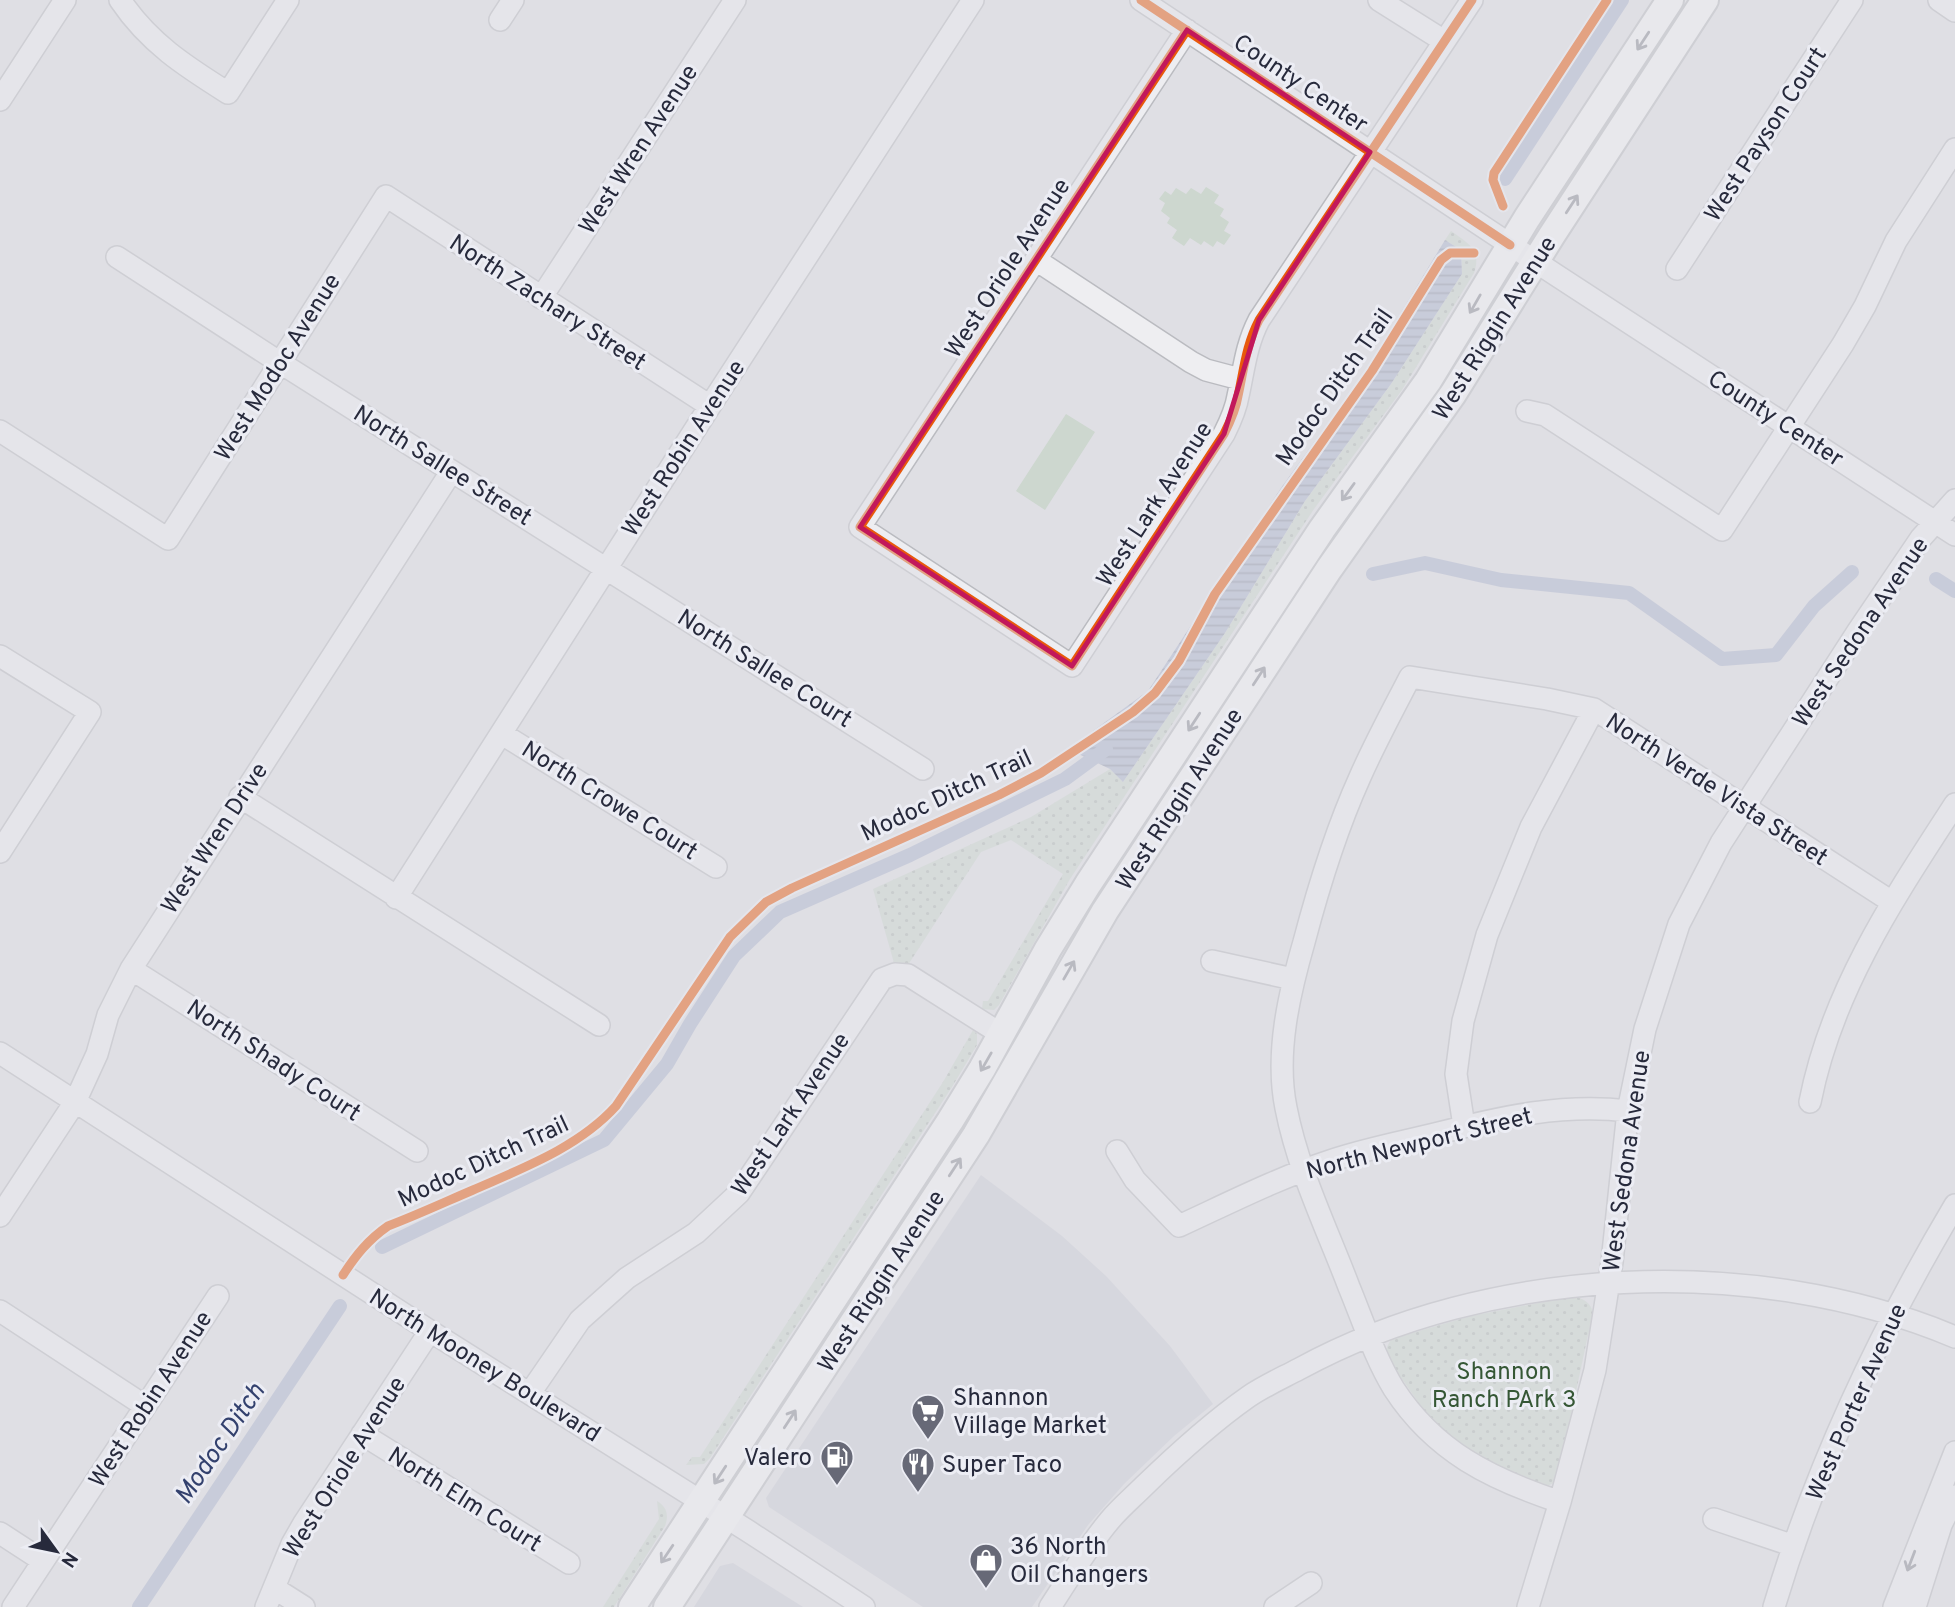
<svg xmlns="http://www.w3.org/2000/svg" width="1955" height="1607" font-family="Overpass,sans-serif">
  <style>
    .built { fill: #cdced7 }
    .grass { fill: #cdd7cf }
    .park { fill: url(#park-dots) }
    .water { fill: url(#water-rules) }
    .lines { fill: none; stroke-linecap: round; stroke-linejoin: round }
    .canal { stroke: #aeb6ce; stroke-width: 14 }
    .minor-casing { stroke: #babbc0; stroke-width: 24 }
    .major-casing { stroke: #bbbcc1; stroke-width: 30 }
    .minor { stroke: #eeeef1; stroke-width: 21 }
    .major { stroke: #f3f3f5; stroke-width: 26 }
    .cycleway-casing { stroke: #ecedf4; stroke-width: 13 }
    .cycleway { stroke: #e8590c; stroke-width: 9 }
    .oneway { stroke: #8d8e98 }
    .oneway2 { stroke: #8a8c96 }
    .marked { fill: none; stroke: #c2185b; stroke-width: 5; stroke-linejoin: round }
    .labels { text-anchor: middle; stroke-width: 6; stroke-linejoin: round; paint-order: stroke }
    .street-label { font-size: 24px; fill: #272a3c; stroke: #ecedf4 }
    .park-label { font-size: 24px; fill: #355735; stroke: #ecedf4 }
    .poi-label { font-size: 24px; fill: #272a3c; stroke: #ecedf4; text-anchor: start }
    .water-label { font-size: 26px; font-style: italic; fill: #33416e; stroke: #ecedf4 }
  </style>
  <defs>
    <pattern id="park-dots" width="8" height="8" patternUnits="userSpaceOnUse" patternTransform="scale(1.75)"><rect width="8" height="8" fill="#cdd7cf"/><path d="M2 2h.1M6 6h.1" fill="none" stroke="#b0b9b3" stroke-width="1.8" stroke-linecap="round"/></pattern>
    <pattern id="water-rules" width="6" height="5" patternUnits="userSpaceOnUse" patternTransform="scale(1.75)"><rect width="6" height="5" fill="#aeb6ce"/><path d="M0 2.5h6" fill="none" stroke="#8e94a8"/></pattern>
  </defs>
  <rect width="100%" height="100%" fill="#dfdfe4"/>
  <!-- built -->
  <path class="built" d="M981,1175L1062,1236L1106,1276L1170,1346L1213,1404L1174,1436L1124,1484L1088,1525L1032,1607H923L769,1507L766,1498Z
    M733,1563L803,1607H694L720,1566Z"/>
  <!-- grass -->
  <path class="grass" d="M1206,187L1219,195L1214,203L1224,209L1220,216L1229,222L1224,231L1231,235L1224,245L1217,241L1213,247L1204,241L1201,245L1190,238L1184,246L1172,238L1177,230L1167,223L1170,218L1161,211L1165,203L1159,199L1165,191L1171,195L1176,188L1186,194L1191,188L1201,194Z
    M1066,414L1095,432L1045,510L1016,491Z"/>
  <!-- park -->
  <path class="park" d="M1451,231C1468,243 1482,250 1474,273L1402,390L1314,509L1070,879L999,1005L994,1010L982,1009L983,1001H988L1063,874L1011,840L981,852L908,965L894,963L873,889L1031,817L1110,769L1123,782L1225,633L1305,501L1391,384L1462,274L1461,250L1445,240Z
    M973,1030L977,1034V1045L952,1087L710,1458L704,1464L686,1465L692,1457H700L943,1082Z
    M1574,1296C1598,1303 1594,1316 1588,1335L1557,1481L1546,1487L1534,1486L1462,1447L1427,1415L1386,1356L1387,1347L1391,1339L1471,1316Z
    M657,1501C667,1507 669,1515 665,1526L614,1607H603L659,1519Z"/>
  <!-- water -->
  <path class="water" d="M1445,240L1461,250L1462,274L1391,384L1305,501L1225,633L1123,782L1110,769L1068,749L1148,691L1281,488L1364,373Z"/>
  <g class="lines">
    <!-- canal -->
    <path class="canal" d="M1505,179L1622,0
      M1373,574L1425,563L1501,580L1629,593L1722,659L1776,655L1814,606L1852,572
      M1936,579L1955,591
      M382,1247L604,1140L667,1064L690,1024L734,956L780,912L910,855L1065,779L1106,749
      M139,1607L340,1306"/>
    <defs>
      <path id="minor" d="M120,0C149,43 185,66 228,93L288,0
        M1141,0L1556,275L1955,535
        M1379,0L1444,41
        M1939,0L1955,11
        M500,20L513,0
        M1187,30L860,527L1072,666L1224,434C1230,422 1236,409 1238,396C1244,369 1246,345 1259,320L1472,0
        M0,100L65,0
        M117,257L279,362L923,769
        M1036,260L1191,362L1206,370L1240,379
        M1677,269L1852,0
        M541,298L735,0
        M1527,411L1545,415L1722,530L1843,344L1865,306L1896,241L1955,149
        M0,431L168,539L386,196L710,406
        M0,656L90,712L0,852
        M502,734L716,867
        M240,797L599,1025
        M396,898L710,406L973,0
        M1212,961L1293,979
        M131,969L417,1151
        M0,1053L430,1331L748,1531L864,1607
        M1810,1102C1832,990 1894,898 1955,804
        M1464,1126L1456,1074L1463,1021L1487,935L1531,827L1594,709
        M1117,1151L1135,1180L1179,1226C1229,1203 1278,1178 1330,1161C1365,1149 1403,1142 1439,1133C1501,1117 1564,1103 1628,1111
        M0,1216L75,1102L97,1054L108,1015L131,969L451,472
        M0,1311L145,1406
        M530,1393L580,1320L627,1278L696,1233L739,1193L882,979L895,974L908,975L1001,1034
        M362,1434L569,1563
        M1560,1502C1491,1479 1435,1452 1394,1389C1375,1358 1363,1321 1349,1287C1327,1229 1298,1170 1286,1108C1275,1054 1289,994 1304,942C1319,885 1336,830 1360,777C1375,743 1393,710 1410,677L1547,699L1594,709L1892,902
        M1714,1519L1794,1546
        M0,1533L43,1561
        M274,1588L304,1607
        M13,1607L218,1296
        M266,1607L292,1544L304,1523L430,1331
        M1050,1607C1069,1578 1088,1546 1110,1520C1120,1508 1133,1497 1144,1486C1177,1454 1211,1423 1248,1397C1264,1386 1282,1378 1299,1369C1489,1265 1755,1253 1955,1337
        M1275,1607L1311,1583
        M1528,1607L1560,1502L1595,1370L1612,1262L1628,1111L1645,1029L1679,924L1721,843L1858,631L1921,538L1955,500
        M1774,1607C1816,1466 1880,1331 1955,1205
        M1894,1607L1955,1452
        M1915,1607L1941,1525L1955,1496"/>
      <path id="major" d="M632,1607L950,1121L982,1069L1048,949L1088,884L1322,529L1428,381L1527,218L1670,0
        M667,1607L976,1135L1105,911L1329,569L1453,394L1552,235L1705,0"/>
    </defs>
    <!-- minor casing -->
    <use href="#minor" class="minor-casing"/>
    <!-- major casing -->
    <use href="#major" class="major-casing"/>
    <!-- minor -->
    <use href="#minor" class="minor"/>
    <!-- major -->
    <use href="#major" class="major"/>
    <defs>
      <path id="cycleway" d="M1141,0L1510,245
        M1187,30L860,527L1072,666L1224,434C1230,422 1236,409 1238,396C1244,369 1246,345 1259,320L1472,0
        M1503,206L1493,180L1494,173L1607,0
        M343,1275C356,1255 368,1240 388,1226C417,1215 445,1202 473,1190C523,1168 579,1147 616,1106L730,937L766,902L792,888L999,795L1041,773L1133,712L1155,693L1179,661L1215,594L1372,371L1441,260L1450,253H1474"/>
    </defs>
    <!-- cycleway casing -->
    <use href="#cycleway" class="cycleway-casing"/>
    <!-- cycleway -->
    <use href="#cycleway" class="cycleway"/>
  </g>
  <!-- one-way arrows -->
  <defs><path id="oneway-shaft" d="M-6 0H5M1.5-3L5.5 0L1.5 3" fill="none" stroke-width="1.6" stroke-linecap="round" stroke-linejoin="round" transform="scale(1.75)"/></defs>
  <g class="oneway">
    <use href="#oneway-shaft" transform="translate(1643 41) rotate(123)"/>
    <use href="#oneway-shaft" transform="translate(1572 204) rotate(-57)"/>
    <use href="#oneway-shaft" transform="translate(1475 304) rotate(120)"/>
    <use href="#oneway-shaft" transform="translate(1348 492) rotate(126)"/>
    <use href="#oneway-shaft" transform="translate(1259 676) rotate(-57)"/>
    <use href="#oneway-shaft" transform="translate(1194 722) rotate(123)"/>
    <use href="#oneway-shaft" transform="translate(1069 970) rotate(-60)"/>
    <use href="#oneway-shaft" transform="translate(986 1062) rotate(120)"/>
    <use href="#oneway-shaft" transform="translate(955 1167) rotate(-57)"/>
    <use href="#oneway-shaft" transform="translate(790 1419) rotate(-57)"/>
    <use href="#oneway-shaft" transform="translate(720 1475) rotate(123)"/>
    <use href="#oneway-shaft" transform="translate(667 1554) rotate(124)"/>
  </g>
  <use class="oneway2" href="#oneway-shaft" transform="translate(1911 1561) rotate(111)"/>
  <!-- marked area -->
  <path d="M0 0H1955V1607H0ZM1187,30L1370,152L1259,320L1224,434L1072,666L860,527Z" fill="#dfdfe4" fill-opacity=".55" fill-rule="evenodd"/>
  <path class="marked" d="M1187,30L1370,152L1259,320L1224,434L1072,666L860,527Z"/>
  <!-- icons -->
  <defs>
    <symbol id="supermarket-pin" viewBox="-11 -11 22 30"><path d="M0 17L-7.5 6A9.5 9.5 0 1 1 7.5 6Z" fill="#676977" stroke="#ecedf4"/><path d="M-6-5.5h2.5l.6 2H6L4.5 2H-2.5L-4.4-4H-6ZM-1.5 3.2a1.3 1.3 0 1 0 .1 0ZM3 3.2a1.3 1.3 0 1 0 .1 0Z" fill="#fff"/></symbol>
    <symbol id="fuel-pin" viewBox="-11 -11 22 30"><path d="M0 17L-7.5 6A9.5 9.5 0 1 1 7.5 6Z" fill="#676977" stroke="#ecedf4"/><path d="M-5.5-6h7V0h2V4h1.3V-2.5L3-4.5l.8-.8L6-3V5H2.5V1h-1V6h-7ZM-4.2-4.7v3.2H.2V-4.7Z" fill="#fff"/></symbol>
    <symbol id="restaurant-pin" viewBox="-11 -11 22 30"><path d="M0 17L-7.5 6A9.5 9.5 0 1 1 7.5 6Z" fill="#676977" stroke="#ecedf4"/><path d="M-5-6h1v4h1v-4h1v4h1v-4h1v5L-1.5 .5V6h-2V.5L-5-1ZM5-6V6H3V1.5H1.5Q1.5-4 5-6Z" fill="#fff"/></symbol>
    <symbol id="shop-pin" viewBox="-11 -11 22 30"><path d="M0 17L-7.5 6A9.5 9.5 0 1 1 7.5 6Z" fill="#676977" stroke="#ecedf4"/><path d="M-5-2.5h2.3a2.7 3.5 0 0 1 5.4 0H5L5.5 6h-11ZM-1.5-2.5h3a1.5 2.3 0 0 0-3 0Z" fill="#fff"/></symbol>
  </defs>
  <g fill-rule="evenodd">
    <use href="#supermarket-pin" x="909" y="1392" width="38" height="52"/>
    <use href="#fuel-pin" x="818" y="1438" width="38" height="52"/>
    <use href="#restaurant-pin" x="899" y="1445" width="38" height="52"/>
    <use href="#shop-pin" x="967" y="1541" width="38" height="52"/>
  </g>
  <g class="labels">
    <!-- street labels -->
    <g class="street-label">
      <text transform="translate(1301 83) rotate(34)" y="8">County Center</text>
      <text transform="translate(1765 134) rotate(-57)" y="8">West Payson Court</text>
      <text transform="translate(638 149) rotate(-57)" y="8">West Wren Avenue</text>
      <text transform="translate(1007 268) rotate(-57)" y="8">West Oriole Avenue</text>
      <text transform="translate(548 302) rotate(33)" y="8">North Zachary Street</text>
      <text transform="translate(1494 328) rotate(-58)" y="8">West Riggin Avenue</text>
      <text transform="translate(277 367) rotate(-58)" y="8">West Modoc Avenue</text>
      <text transform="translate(1334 387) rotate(-55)" y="8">Modoc Ditch Trail</text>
      <text transform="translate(1776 418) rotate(33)" y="8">County Center</text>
      <text transform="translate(683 448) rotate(-57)" y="8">West Robin Avenue</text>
      <text transform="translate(443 465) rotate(32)" y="8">North Sallee Street</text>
      <text transform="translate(1154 504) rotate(-57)" y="8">West Lark Avenue</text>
      <text transform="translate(1860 632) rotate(-56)" y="8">West Sedona Avenue</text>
      <text transform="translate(765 668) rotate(32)" y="8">North Sallee Court</text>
      <text transform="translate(1717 789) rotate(33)" y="8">North Verde Vista Street</text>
      <text transform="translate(946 795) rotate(-25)" y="8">Modoc Ditch Trail</text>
      <text transform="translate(1179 799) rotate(-57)" y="8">West Riggin Avenue</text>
      <text transform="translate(610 800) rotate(32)" y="8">North Crowe Court</text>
      <text transform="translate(214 838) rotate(-57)" y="8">West Wren Drive</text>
      <text transform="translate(274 1060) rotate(33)" y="8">North Shady Court</text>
      <text transform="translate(790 1114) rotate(-56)" y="8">West Lark Avenue</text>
      <text transform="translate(1419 1143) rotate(-14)" y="8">North Newport Street</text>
      <text transform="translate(483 1161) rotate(-25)" y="8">Modoc Ditch Trail</text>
      <text transform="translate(1626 1161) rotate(-82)" y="8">West Sedona Avenue</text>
      <text transform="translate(881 1281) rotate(-57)" y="8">West Riggin Avenue</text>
      <text transform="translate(485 1365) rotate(32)" y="8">North Mooney Boulevard</text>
      <text transform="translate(150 1399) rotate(-57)" y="8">West Robin Avenue</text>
      <text transform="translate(1856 1402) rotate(-66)" y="8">West Porter Avenue</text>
      <text transform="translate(344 1467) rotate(-58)" y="8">West Oriole Avenue</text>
      <text transform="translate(465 1499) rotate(32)" y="8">North Elm Court</text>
    </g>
    <!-- park labels -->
    <g class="park-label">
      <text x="1504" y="1379">Shannon<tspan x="1504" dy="28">Ranch PArk 3</tspan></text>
    </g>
    <!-- poi labels -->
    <g class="poi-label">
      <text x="953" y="1405">Shannon<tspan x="953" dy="28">Village Market</tspan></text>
      <text x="812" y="1465" text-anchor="end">Valero</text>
      <text x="942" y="1472">Super Taco</text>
      <text x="1010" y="1554">36 North<tspan x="1010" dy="28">Oil Changers</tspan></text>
    </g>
    <!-- water labels -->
    <g class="water-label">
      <text transform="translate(219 1443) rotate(-56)" y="9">Modoc Ditch</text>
    </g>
  </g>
  <!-- north arrow -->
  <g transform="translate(56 1551) rotate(123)" stroke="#ecedf4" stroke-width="5" paint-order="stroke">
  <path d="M0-5L12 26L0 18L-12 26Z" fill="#272a3c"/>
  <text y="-10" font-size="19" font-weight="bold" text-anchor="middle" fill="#272a3c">N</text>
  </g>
</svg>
